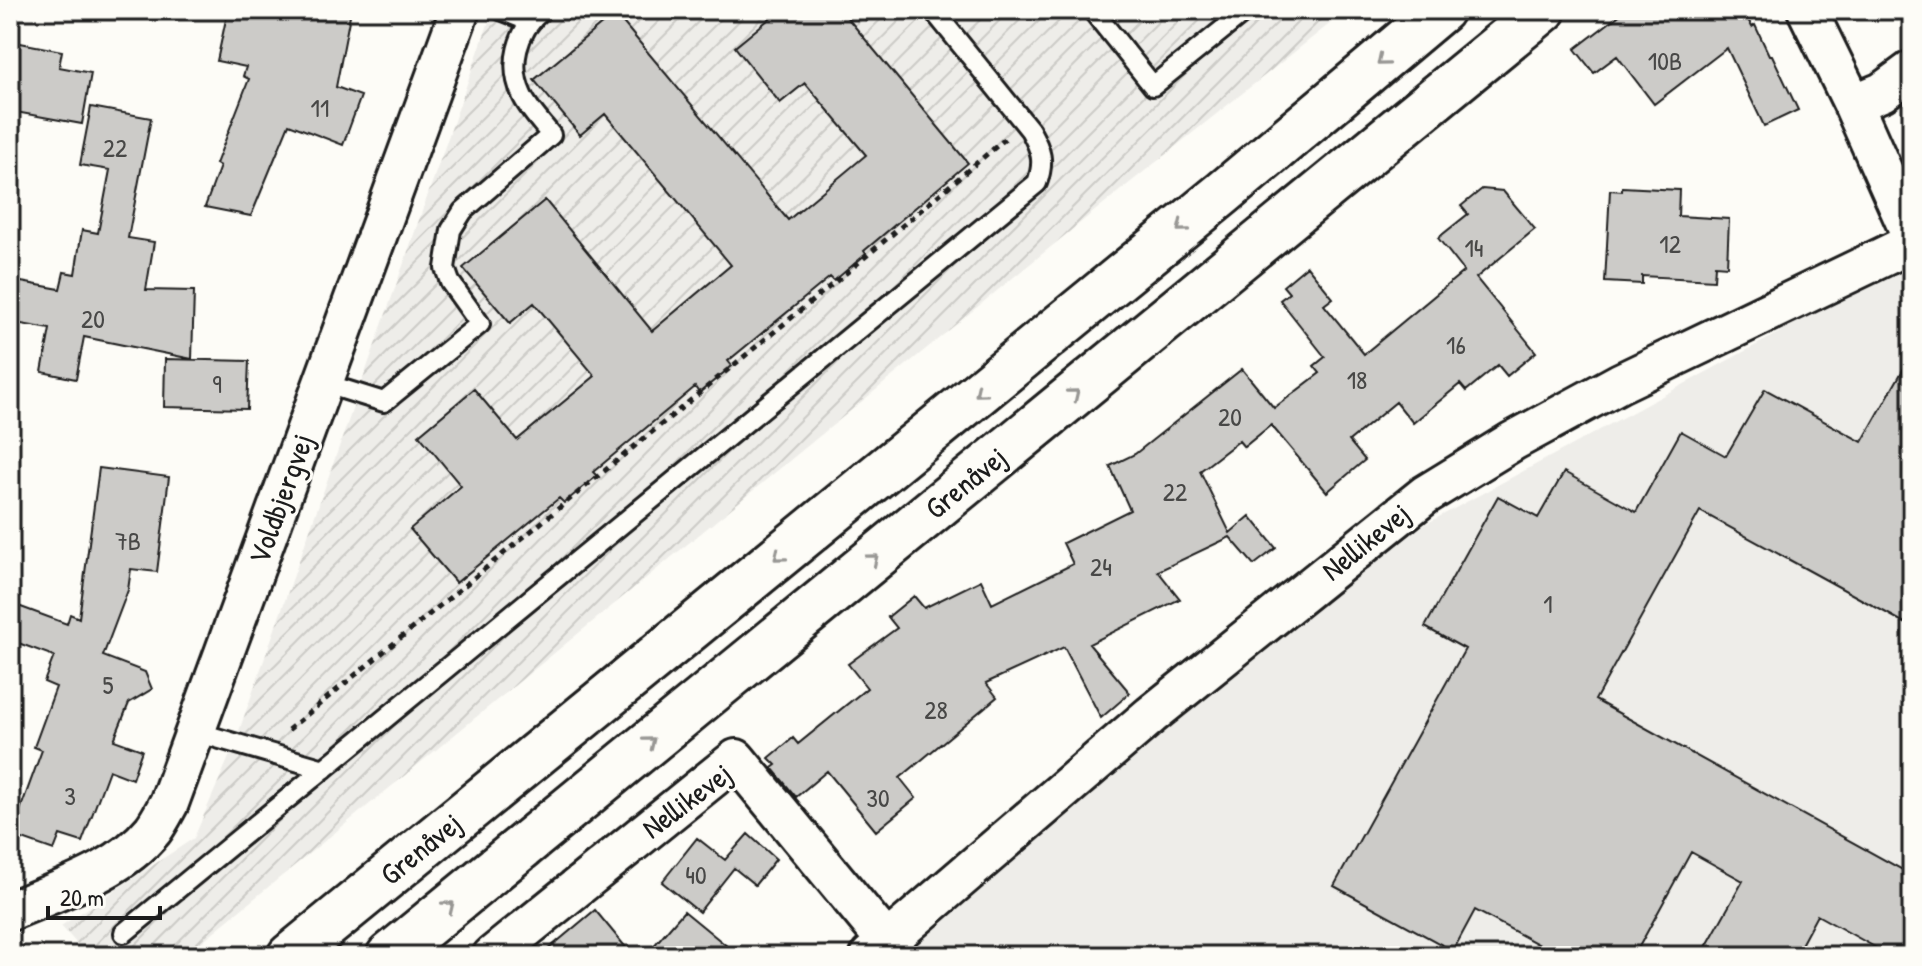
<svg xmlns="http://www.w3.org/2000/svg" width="1922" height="966" font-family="'Patrick Hand',sans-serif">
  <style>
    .built { fill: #eeede9 }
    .industrial { fill: url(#industrial-furrows) }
    .building { fill: #cccbc8; stroke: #1c1c1c; stroke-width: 2 }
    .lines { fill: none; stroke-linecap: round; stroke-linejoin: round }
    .service-casing { stroke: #1c1c1c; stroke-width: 24 }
    .minor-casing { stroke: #1c1c1c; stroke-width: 44 }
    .secondary-casing { stroke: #1c1c1c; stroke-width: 50 }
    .path { stroke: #1c1c1c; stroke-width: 5; stroke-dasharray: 6 6; stroke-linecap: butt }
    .service { stroke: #fdfcf7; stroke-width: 18 }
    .minor { stroke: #fdfcf7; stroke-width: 38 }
    .secondary { stroke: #fdfcf7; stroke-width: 44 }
    .oneway { stroke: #989794 }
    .labels { text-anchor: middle; stroke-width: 6; stroke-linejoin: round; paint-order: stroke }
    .number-label { font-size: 26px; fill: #484847 }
    .street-label { font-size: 30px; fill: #1c1c1c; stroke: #fdfcf7 }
  </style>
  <defs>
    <pattern id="industrial-furrows" width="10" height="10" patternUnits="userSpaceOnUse" patternTransform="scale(2)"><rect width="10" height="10" fill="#eeede9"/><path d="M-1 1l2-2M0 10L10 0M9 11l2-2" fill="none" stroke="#cccbc7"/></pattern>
  </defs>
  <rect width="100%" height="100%" fill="#fdfcf7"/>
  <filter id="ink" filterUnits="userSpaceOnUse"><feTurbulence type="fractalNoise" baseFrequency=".0125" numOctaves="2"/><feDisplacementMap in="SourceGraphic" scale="16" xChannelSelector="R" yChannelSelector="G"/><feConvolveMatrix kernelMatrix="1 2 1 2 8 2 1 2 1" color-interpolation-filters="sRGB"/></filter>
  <g filter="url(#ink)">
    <!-- built -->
    <path class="built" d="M1891,272L1912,273V956H895L1258,655L1424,525Z"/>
    <!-- industrial -->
    <path class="industrial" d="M493,10H1347L1102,205L184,956H88L61,926L194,838L233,748Z"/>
    <!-- building -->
    <path class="building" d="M228,10L278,20L280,10H351L336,87L361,96L343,145L289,124L251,216L205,207L220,166L216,164L249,79L243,76L246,67L217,61Z
      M780,10H841L968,163L864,251L866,254L834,281L830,277L728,361L732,366L699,393L695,387L593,472L597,476L564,503L559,498L456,583L410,529L461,486L419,435L474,389L517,440L595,376L534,303L510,323L463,268L545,200L652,331L731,265L605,114L580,135L534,80L615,13L788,220L866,155L805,83L780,103L735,47Z
      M1626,10H1743L1752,27L1755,25L1769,55H1772L1798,110L1764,126L1727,48L1654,104L1617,56L1594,73L1575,49Z
      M10,41L62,51L59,67L91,73L82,124L10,111Z
      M91,107L151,118L128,238L154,242L146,290L194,291L192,359L84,337L76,379L42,372L50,329L10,322V280L60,289L64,272L75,274L82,230L98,233L110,170L80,165Z
      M1622,187L1679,190L1678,216L1729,219L1727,266L1715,265L1714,280L1642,276V284L1605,282L1610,190L1622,191Z
      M1482,189L1503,191L1535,229L1476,278L1536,352L1507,376L1498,365L1466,391L1460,384L1413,423L1396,402L1349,441L1365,460L1327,492L1271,425L1244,447L1239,441L1200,471L1230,533L1250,516L1276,548L1254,565L1230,537L1158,571L1180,599L1089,644L1130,693L1101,718L1064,647L986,683L997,697L900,778L916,798L876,831L827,771L796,797L772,768L776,765L769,758L793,738L798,744L867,688L848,664L897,628L888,617L914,596L924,608L981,580L992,604L1073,564L1063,543L1130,510L1110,466L1135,454L1242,369L1274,408L1320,373L1314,366L1325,357L1280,300L1289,293L1283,286L1307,266L1333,298L1324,305L1364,354L1464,271L1438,238L1468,214L1461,206Z
      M1912,354V627L1700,511L1595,700L1912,875V956H1891L1817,915L1795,956H1701L1743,881L1691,852L1634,956H1560L1475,910L1453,951L1334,886L1465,649L1425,627L1498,496L1538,518L1564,472L1636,512L1681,431L1726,456L1765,389L1862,442Z
      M165,359L249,361L247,409L164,407Z
      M99,468L169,477L157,572L131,569L128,590L103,656L145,672L152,689L129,703L114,740L142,750L132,779L109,770L82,842L60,835L54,850L11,835L42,750L34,747L56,687L44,682L54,656L10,640V603L67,624L70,614L79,618Z
      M748,834L776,859L755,885L734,868L699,912L662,882L697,838L725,860Z
      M595,910L633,956H540Z
      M684,911L739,956H645Z"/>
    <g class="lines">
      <defs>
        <path id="service" d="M501,10L529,21
          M1092,10L1153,86L1247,10
          M323,383L384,402L480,324L450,282L445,268L451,230L463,211L551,135C542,123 528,109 522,95C508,65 517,31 542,10
          M196,732L324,769
          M124,933L1037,183C1045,161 1041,150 1030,130L933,10"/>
        <path id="minor" d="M1807,10L1853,104L1912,237
          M1853,104L1882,92L1912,70
          M10,911C58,890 118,873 153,830C159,822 164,812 169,803L460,10
          M492,956L736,759L887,942
          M870,956L1151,715L1425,495L1513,441L1620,383L1912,243"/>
        <path id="secondary" d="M290,956L1222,194L1441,10
          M389,956L1543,10"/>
      </defs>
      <!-- service casing -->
      <use href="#service" class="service-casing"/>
      <!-- minor casing -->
      <use href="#minor" class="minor-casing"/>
      <!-- secondary casing -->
      <use href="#secondary" class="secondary-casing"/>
      <!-- path -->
      <path class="path" d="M865,20L877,10
        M288,730L851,269L1005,139"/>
      <!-- service -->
      <use href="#service" class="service"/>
      <!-- minor -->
      <use href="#minor" class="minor"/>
      <!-- secondary -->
      <use href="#secondary" class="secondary"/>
    </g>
    <!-- one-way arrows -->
    <defs><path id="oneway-chevron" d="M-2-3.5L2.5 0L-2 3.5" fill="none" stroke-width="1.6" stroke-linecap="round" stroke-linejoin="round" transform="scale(2)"/></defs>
    <g class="oneway">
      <use href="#oneway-chevron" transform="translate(1382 61) rotate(140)"/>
      <use href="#oneway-chevron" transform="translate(1182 227) rotate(141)"/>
      <use href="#oneway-chevron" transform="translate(980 392) rotate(141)"/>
      <use href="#oneway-chevron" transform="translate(1074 394) rotate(-39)"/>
      <use href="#oneway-chevron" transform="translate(779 556) rotate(141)"/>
      <use href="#oneway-chevron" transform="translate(873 559) rotate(-39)"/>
      <use href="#oneway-chevron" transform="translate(650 742) rotate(-39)"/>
      <use href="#oneway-chevron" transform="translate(449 906) rotate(-39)"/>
    </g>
  </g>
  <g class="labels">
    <!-- number labels -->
    <g class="number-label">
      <text x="1665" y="70">10B</text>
      <text x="320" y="117">11</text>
      <text x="115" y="157">22</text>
      <text x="1670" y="253">12</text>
      <text x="1474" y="257">14</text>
      <text x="93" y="328">20</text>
      <text x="1456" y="354">16</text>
      <text x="1357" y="389">18</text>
      <text x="217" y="393">9</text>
      <text x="1230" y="426">20</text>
      <text x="1175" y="501">22</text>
      <text x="128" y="550">7B</text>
      <text x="1101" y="576">24</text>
      <text x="1548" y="613">1</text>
      <text x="108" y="694">5</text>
      <text x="936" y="719">28</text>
      <text x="70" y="805">3</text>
      <text x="878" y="807">30</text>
      <text x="696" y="884">40</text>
    </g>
    <!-- street labels -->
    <g class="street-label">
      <text transform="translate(966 483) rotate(-39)" y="10">Grenåvej</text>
      <text transform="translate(281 499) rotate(-70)" y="10">Voldbjergvej</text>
      <text transform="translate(1366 542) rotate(-39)" y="10">Nellikevej</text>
      <text transform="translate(687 801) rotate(-37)" y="10">Nellikevej</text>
      <text transform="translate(421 849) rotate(-39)" y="10">Grenåvej</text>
    </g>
  </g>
  <!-- margin -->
  <rect width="1922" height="966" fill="none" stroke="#fdfcf7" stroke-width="40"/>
  <rect x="20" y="20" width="1882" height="926" fill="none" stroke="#1c1c1c" stroke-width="3" filter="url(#ink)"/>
  <!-- scale -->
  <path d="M48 906v12h112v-12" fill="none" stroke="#1c1c1c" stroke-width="4"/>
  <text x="60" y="906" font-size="24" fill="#1c1c1c" stroke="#fdfcf7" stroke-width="6" paint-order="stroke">20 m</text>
</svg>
